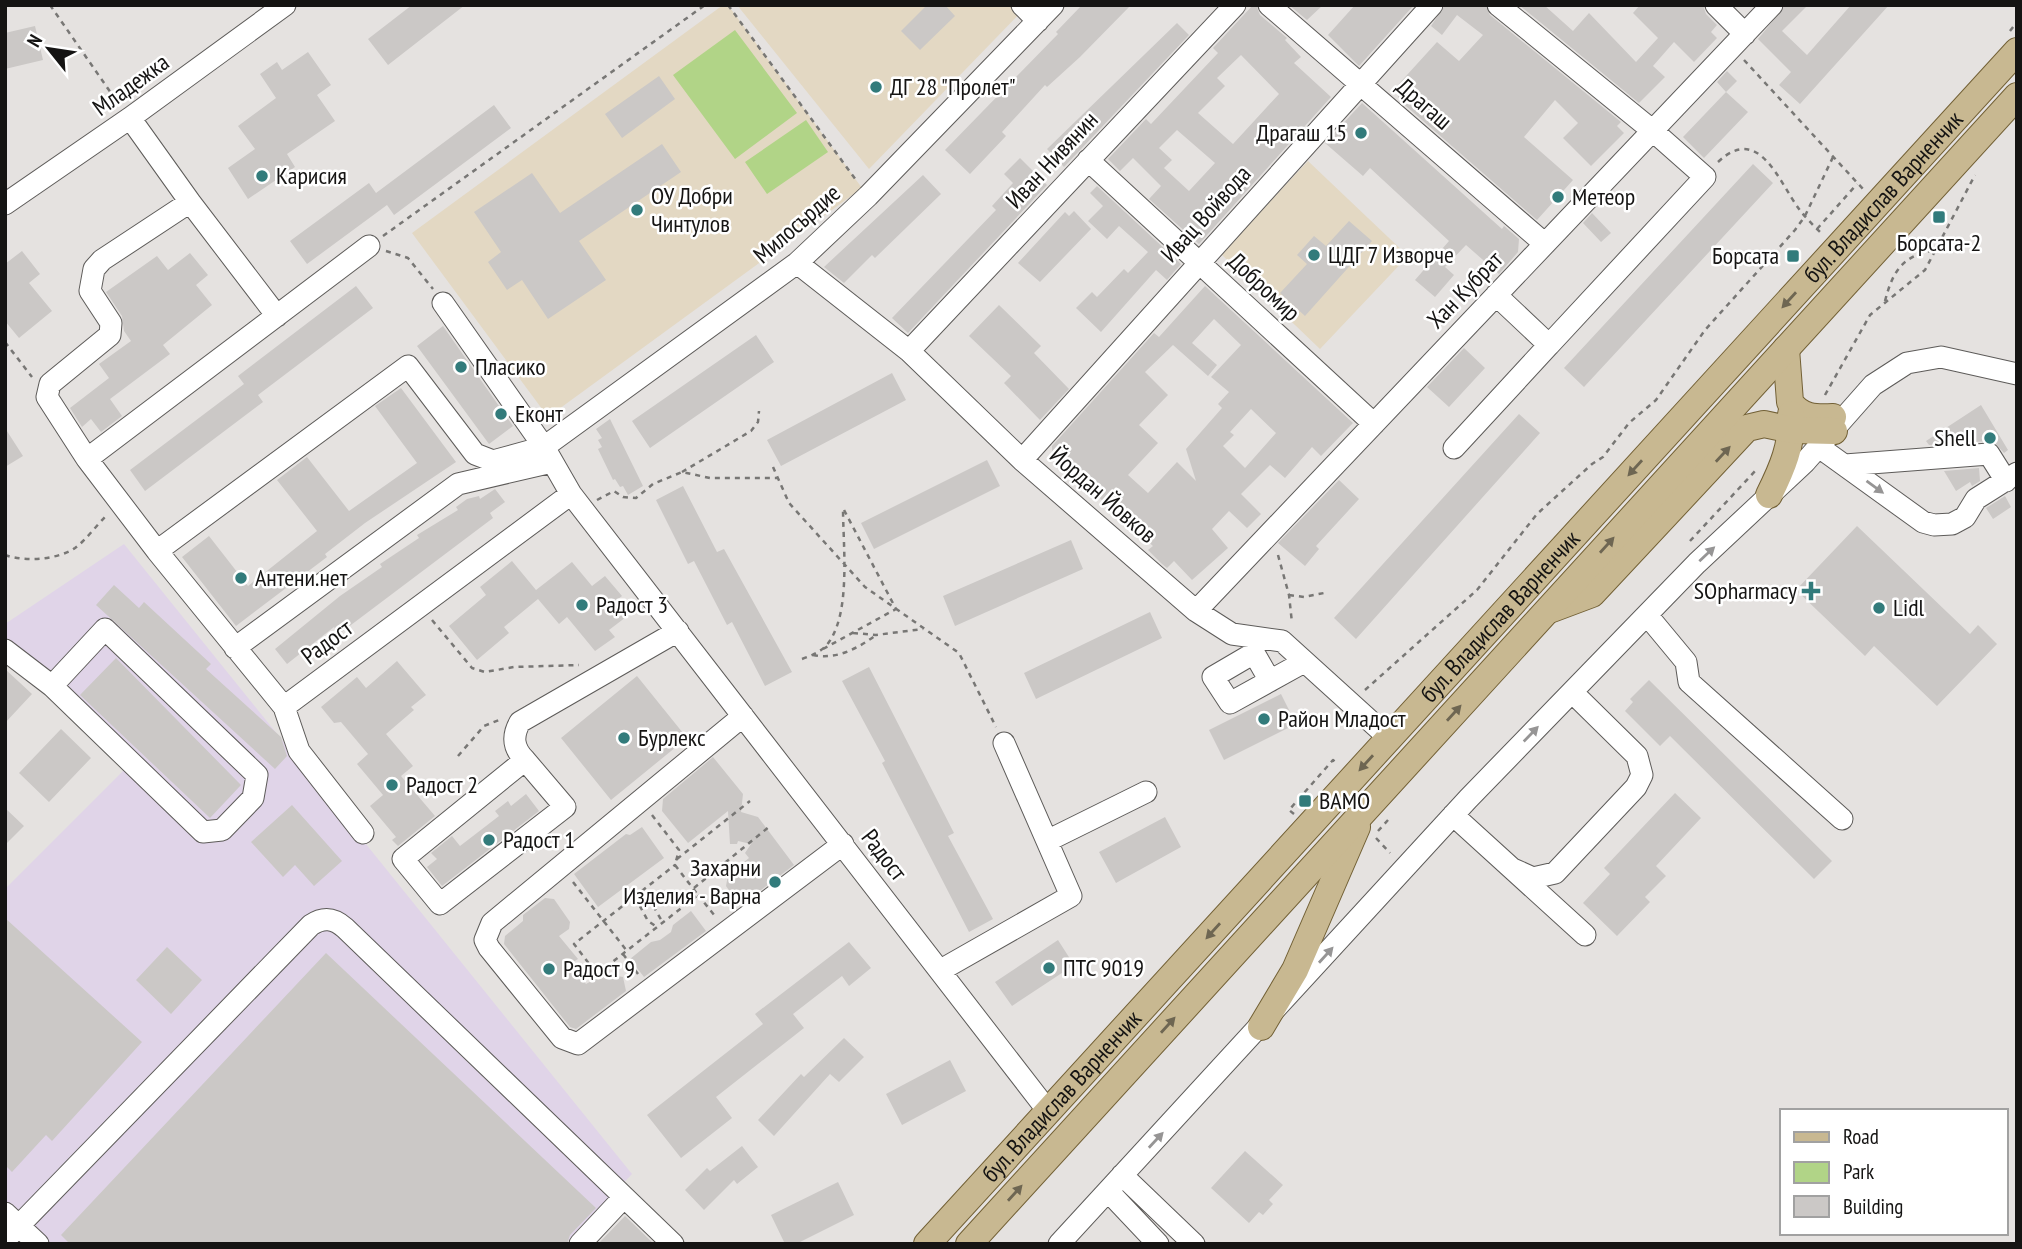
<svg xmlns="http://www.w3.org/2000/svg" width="2022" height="1249" font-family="'PT Sans Narrow',sans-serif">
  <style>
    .industrial { fill: #e0d4e8 }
    .education { fill: #e3d8c3 }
    .green { fill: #b1d487 }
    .building { fill: #cbc8c6; fill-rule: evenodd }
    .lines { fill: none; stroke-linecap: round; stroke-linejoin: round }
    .minor-casing { stroke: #5d5b59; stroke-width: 23 }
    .major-casing { stroke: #726035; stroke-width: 28 }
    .path { stroke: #787775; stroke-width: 2.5; stroke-dasharray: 5 5; stroke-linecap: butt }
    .minor { stroke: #fff; stroke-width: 21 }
    .major { stroke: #c8b891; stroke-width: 26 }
    .oneway { fill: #6e6652 }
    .oneway2 { fill: #969595 }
    .poi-dot { fill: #327b7b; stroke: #fff; stroke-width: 2.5 }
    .labels { text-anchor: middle; stroke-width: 5; stroke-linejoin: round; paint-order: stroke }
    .street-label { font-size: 24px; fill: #151413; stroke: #fff }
    .poi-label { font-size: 24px; fill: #151413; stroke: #fff; text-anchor: start }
  </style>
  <rect width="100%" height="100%" fill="#e5e2e0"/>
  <!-- industrial -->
  <path class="industrial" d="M124,544L632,1174L565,1244H5V889L139,755L5,639V624Z"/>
  <!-- education -->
  <path class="education" d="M723,5H728L862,188L548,417L412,233Z
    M737,5H1028L869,169Z
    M1308,161L1408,256L1320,349L1221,254Z"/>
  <!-- green -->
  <path class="green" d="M735,30L797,113L735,159L673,75Z
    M806,120L828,152L767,194L745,162Z"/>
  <!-- building -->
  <path class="building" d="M412,5H465L388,65L368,39Z
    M927,5H945L955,16L920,50L901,31Z
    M1082,5H1131L1080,57L1047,87L1045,85L1002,132L1006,136L970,174L945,150L1058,34L1056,32Z
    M1253,5H1256L1260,15L1287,38L1285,40L1301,57L1294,63L1331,97L1199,244L1149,199L1161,186L1133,158L1120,171L1108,159L1146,119L1151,124L1218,53L1213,48ZM1241,55L1279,94L1233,144L1198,113L1225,86L1217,78ZM1177,130L1215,163L1189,191L1164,168L1172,160L1159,148Z
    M1289,5H1323L1307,20Z
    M1355,5H1414L1359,66L1328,35Z
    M1445,5H1485L1490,15L1621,122L1617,126L1624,133L1591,166L1563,138L1578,123L1555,100L1524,137L1573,180L1537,220L1399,100L1396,87L1437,42L1459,61L1483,35L1457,15L1442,35L1431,26Z
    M1519,5H1544L1573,31L1589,13L1636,62L1658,38L1633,13L1640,5H1703L1706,14L1717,25L1711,32L1717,38L1694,62L1674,42L1653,66L1665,77L1639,103Z
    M1786,5H1808L1782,31L1807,55L1851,5H1889L1800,104L1779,85L1791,72L1758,39Z
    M1177,23L1189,35L1064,167L1047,149Z
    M35,26L43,60L5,69V33Z
    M308,52L331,85L317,95L335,121L287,154L295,167L248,199L228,168L255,149L238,126L276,98L260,74L277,62L282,70Z
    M1727,71L1737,81L1726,92L1717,82Z
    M659,76L675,99L622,138L605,114Z
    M1726,92L1748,112L1704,158L1683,137Z
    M1362,103L1502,229L1504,226L1519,239L1518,252L1499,274L1466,245L1445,267L1454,275L1435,297L1415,280L1449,241L1370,168L1363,176L1325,143Z
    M494,105L511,128L394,215L387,205L307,264L290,241L369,183L376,193Z
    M662,144L681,172L579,241L606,280L548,319L522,280L507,290L488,262L501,252L474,212L532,173L560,213Z
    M1020,158L1047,185L908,333L892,318L996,210L992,206L1013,183L1004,174Z
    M1753,164L1773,183L1584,387L1564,368Z
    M923,175L941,194L875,258L872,255L844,283L824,267Z
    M1097,186L1181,264L1167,280L1156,270L1101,332L1076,308L1092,292L1097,297L1124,269L1128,273L1148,252L1119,226L1107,239L1088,221L1103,206L1090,193Z
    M1074,211L1091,229L1040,282L1018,263L1065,212L1069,216Z
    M1592,213L1611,233L1601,242L1583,223Z
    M1349,221L1372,241L1305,316L1280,293L1307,264L1297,255L1314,236L1326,246Z
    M22,251L40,274L29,283L52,311L19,338L5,321V264Z
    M190,253L208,275L196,285L212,305L163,345L170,354L110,399L122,416L101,432L91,419L82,427L70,408L109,378L99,364L131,341L124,331L122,316L106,292L157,256L168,270Z
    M356,286L373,308L258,395L263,402L145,491L130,470L244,384L238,376Z
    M1205,286L1353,423L1321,456L1312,447L1285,478L1270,465L1241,494L1261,514L1247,528L1229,511L1212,529L1228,548L1192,580L1174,561L1167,568L1162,564L1148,550L1153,546L1052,455V446L1154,333L1159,337ZM1214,319L1241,345L1211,377L1229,392L1218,404L1222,408L1186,449L1196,481L1177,462L1148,493L1128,475L1158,443L1139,425L1168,395L1145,372L1173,345L1208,376L1217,365L1192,343ZM1251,409L1276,433L1245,468L1223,446L1234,435L1230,432Z
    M999,305L1041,346L1034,353L1069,389L1040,420L1004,383L1011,376L969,336Z
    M443,326L513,426L489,444L417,346Z
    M756,335L774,362L650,448L632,421Z
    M1464,348L1485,368L1449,407L1427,387Z
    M892,373L906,400L781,466L767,440Z
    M401,388L456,462L365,523L325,554L327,557L236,626L182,557L209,536L248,586L317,531L277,480L307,457L349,511L417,463L375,406Z
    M1981,405L2008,450L2004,453L1995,443L1989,441L1929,445L1926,441Z
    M1519,414L1540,433L1356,639L1334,618Z
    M610,419L643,486L628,495L623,486L620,487L615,479L613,480L598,449L602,447L598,440L602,438L596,429Z
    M5,428L23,456L5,467Z
    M987,460L1000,486L874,549L861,523Z
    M1979,468L1980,481L1972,486L1970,482L1956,491L1944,471Z
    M1339,480L1359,499L1316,546L1319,549L1305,566L1278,543Z
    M683,486L717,552L724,549L792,672L765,686L732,622L727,625L694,561L688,564L656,500Z
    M495,489L505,502L490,513L493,518L339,634L334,627L287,664L275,649L340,596L382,567L380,564L419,538L417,535L458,510L456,507L467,499L479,496L480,499Z
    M2005,496L2011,507L1993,519L1986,508Z
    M1857,526L1970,634L1978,625L1997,644L1937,706L1874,646L1865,656L1796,590Z
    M1071,540L1083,569L955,626L943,596Z
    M512,561L536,590L572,562L592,586L605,576L622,596L614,602L626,617L609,630L615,637L595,651L567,617L559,624L538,599L504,627L509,633L477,660L449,626L486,595L480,587Z
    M114,585L139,608L144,602L211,664L206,669L281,737L287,756L275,769L96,605Z
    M1150,612L1162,638L1036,699L1024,673Z
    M116,658L241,785L210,818L80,695Z
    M397,661L426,695L411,707L414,710L386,734L413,766L401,776L435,816L398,846L392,840L396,837L370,806L383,795L357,764L368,754L341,722L334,723L321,707L357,677L366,688Z
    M869,667L954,833L948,836L993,919L969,932L882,763L885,761L842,681Z
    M5,669L32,694L5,723Z
    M637,676L687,738L611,800L561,738Z
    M1649,680L1832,861L1814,879L1670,736L1660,746L1625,711L1633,702L1630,699Z
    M1281,694L1296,724L1224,760L1209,730Z
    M61,729L91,758L49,802L19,773Z
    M713,757L743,794L741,812L758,817L794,865L740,906L726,886L728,875L749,858L745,853L751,844L738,841L737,844H730L728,811L688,843L662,811L663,799Z
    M1675,793L1701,818L1656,866L1666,876L1645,897L1650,902L1617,936L1583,903L1610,874L1604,868Z
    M526,794L539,811L442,886L427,867L437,859L431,853L452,836L460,846L499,816L495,811L508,801L511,806Z
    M292,805L342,861L314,886L295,865L283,877L251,842Z
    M5,808L24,826L5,845Z
    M1165,817L1181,847L1116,883L1099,852Z
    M642,827L664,858L598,907L574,874L626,834L630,835Z
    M545,898L554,899L570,922L569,929L559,936L578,959L570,964L586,984L604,974L623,977L626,991L576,1029L570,1027L504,944L505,936L523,921V915Z
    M691,911L706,931L644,977L630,959L651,942L660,940L671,932L673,925Z
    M5,918L142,1042L52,1141L46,1135L12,1172L5,1165Z
    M1058,940L1074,965L1012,1006L995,982Z
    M849,942L871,968L849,986L842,976L793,1014L804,1028L716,1097L732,1118L681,1158L647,1115L763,1024L755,1014Z
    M167,947L202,980L171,1014L136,980Z
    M326,953L596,1208L570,1235L567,1244H70L61,1235Z
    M844,1038L864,1057L839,1082L830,1074L774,1136L758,1120L801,1074L804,1077Z
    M950,1060L966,1091L902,1125L886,1094Z
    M742,1146L758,1167L737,1184L734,1180L704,1210L685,1190L707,1168L710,1171Z
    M1245,1151L1283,1185L1269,1200L1273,1204L1263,1215L1259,1212L1249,1223L1211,1188Z
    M838,1182L854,1215L796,1244H785L771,1215Z
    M625,1216L654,1244H598Z"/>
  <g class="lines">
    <defs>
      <path id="minor" d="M1022,5L1038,21
        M1269,5L1545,244
        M1716,5L1745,34
        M130,118L190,202L102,260L94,269L90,291L111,323L110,335L50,384L47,397L87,459L157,551L284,707L299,751L363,833
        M1088,160L1374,424
        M190,202L277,316
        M5,204L130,118L285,5
        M797,263L909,351L1022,460L1196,611L1232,634L1282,641L1389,738
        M1496,295L1549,345L1705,177L1653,131L1498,5
        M443,303L544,447L571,494L1048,1111
        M909,351L1235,5
        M1819,447L1923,522L1934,525L1952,524L1965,517L1976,499L2017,473
        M1454,448L1549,345
        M87,459L369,246
        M1022,460L1432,5
        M1845,465L1989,454L2006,481
        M157,551L408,366L475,454L493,461L544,447L797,263L868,196L1053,5
        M1196,611L1772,5
        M1647,615L1686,662L1689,682L1842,819
        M235,648L458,484L552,462
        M5,650L52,686L203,832L222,830L253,798L257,775L105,629L52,686
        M1270,681L1254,653L1213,677L1230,703L1304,662
        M284,707L571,494
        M743,716L492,923L485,940L489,948L562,1038L578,1044L843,844
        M525,760L403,859L440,904L565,807L525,760C513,748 512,736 520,722L678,631
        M1453,815L1585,935
        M1047,841L1146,792
        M1513,869L1533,878L1555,873L1636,787L1642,775L1637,756L1572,692
        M941,970L1071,896L1004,743
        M1122,1175L1194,1244
        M1108,1191L1158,1244
        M5,1213L38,1244
        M5,1240L311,925C323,917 334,918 345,928L673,1244
        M580,1244L624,1197
        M1059,1244L1468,799L1697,563L1805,462L1873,385L1907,363L1941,357L2017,374"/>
      <g id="major">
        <path d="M1786,349L1790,402C1800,418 1816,418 1833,417"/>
        <path d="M1769,495C1782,469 1793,444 1791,414"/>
        <path d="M1552,609L1592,594L1747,428L1764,424L1792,430L1834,431"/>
        <path d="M1261,1027L1295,970L1357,827"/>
        <path id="s1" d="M927,1244L2017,51"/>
        <path d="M969,1244L2017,96"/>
      </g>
    </defs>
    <!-- minor casing -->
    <use href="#minor" class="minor-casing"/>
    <!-- major casing -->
    <use href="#major" class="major-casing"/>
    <!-- path -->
    <path class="path" d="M50,5L111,93
      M728,5L856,180
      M2010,31L2017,22
      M1744,60L1863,189
      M1718,162C1759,123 1779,182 1799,209C1805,217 1813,225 1821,233
      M1817,229L1857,184
      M383,236L705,5
      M386,251L408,258L433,289
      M1885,301C1893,270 1903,255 1936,250
      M5,342L32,377
      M1825,395L1870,315L1925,270L1975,175
      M773,467L789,503L865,587L959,653L996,727
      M682,472L751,431L758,422L759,411
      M597,500L614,491L623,497L636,498L653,484L682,472L710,478H778
      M1690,541L1757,469
      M5,555C24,562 57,560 75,548C85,541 96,526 105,517
      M1278,555L1289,595L1292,623
      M1289,595L1304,597L1324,593
      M432,620L472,668L485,672L514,667L579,665
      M853,633L876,635L923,629
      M823,649L896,609L843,508
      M813,655C836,660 857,649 876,635
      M802,659C813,655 823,651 829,642C851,611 843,545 843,508
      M1365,690L1477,590L1537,514L1592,464L1603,457L1629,423L1656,400L1705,330L1795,230L1805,216L1833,157
      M458,756L484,726L499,720
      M1294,814L1289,810L1333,760L1337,764
      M652,815L679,850L675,865
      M1378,831L1388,820
      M1376,838L1390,853
      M677,859L750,801
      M675,865L698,895L597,974L574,944Z
      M573,882L627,951
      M694,888L770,826
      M638,894L651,902L663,923
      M698,895L715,916
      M635,897L648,921L657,927
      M623,954L638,974"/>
    <!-- minor -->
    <use href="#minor" class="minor"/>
    <!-- major -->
    <use href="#major" class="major"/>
  </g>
  <!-- one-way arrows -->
  <defs><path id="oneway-solid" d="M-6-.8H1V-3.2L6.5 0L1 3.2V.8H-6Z" transform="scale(1.75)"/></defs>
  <g class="oneway">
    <use href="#oneway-solid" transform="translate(1789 300) rotate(132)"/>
    <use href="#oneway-solid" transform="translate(1723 454) rotate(-47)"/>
    <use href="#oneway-solid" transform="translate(1635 468) rotate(132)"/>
    <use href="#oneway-solid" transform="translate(1607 545) rotate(-48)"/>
    <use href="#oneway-solid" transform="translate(1454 713) rotate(-48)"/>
    <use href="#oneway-solid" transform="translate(1366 763) rotate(132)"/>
    <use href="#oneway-solid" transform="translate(1213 931) rotate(132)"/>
    <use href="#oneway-solid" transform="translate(1168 1025) rotate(-48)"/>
    <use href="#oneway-solid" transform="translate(1015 1193) rotate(-48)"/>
  </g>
  <g class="oneway2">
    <use href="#oneway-solid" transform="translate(1875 487) rotate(36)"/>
    <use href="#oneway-solid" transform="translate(1707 554) rotate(-43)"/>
    <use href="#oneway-solid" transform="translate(1531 734) rotate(-46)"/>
    <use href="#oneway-solid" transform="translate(1326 955) rotate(-48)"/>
    <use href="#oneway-solid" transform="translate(1156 1140) rotate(-47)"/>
  </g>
  <!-- markers -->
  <g class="poi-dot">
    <circle cx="876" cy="87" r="7"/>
    <circle cx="1361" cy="133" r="7"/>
    <circle cx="262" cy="176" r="7"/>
    <circle cx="1558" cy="197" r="7"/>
    <circle cx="637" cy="210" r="7"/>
    <rect x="1932" y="210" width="14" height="14" rx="3.5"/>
    <circle cx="1314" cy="255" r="7"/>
    <rect x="1786" y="249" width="14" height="14" rx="3.5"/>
    <circle cx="461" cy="367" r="7"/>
    <circle cx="501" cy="414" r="7"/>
    <circle cx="1990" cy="438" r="7"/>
    <circle cx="241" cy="578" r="7"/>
    <path d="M1807.5 580.5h7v7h7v7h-7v7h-7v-7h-7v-7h7z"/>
    <circle cx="582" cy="605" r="7"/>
    <circle cx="1879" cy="608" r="7"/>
    <circle cx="1264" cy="719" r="7"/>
    <circle cx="624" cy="738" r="7"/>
    <circle cx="392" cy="785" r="7"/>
    <rect x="1298" y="794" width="14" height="14" rx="3.5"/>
    <circle cx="489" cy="840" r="7"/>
    <circle cx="775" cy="882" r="7"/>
    <circle cx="1049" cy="968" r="7"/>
    <circle cx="549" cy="969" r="7"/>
  </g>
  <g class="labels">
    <!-- street labels -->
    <g class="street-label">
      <text transform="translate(131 85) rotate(-36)" y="8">Младежка</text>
      <text transform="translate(1424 104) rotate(41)" y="8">Драгаш</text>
      <text transform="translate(1052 160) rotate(-47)" y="8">Иван Нивянин</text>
      <text dy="8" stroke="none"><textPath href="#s1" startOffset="1418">бул. Владислав Варненчик</textPath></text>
      <text transform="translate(1206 214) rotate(-48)" y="8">Ивац Войвода</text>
      <text transform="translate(797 224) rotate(-41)" y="8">Милосърдие</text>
      <text transform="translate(1264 287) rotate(43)" y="8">Добромир</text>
      <text transform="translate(1465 290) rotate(-46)" y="8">Хан Кубрат</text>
      <text transform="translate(1103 495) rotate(41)" y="8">Йордан Йовков</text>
      <text dy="8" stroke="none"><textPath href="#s1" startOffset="850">бул. Владислав Варненчик</textPath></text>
      <text transform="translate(327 642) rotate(-37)" y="8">Радост</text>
      <text transform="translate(884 855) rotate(52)" y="8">Радост</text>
      <text dy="8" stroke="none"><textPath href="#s1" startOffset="200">бул. Владислав Варненчик</textPath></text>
    </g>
    <!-- poi labels -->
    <g class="poi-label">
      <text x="890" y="95">ДГ 28 "Пролет"</text>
      <text x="1347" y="141" text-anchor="end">Драгаш 15</text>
      <text x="276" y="184">Карисия</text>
      <text x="651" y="204">ОУ Добри<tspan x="651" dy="28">Чинтулов</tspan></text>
      <text x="1572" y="205">Метеор</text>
      <text x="1939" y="251" text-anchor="middle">Борсата-2</text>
      <text x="1328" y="263">ЦДГ 7 Изворче</text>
      <text x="1779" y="264" text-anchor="end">Борсата</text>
      <text x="475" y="375">Пласико</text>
      <text x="515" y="422">Еконт</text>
      <text x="1976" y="446" text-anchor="end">Shell</text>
      <text x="255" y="586">Антени.нет</text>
      <text x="1797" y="599" text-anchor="end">SOpharmacy</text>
      <text x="596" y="613">Радост 3</text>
      <text x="1893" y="616">Lidl</text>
      <text x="1278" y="727">Район Младост</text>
      <text x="638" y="746">Бурлекс</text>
      <text x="406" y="793">Радост 2</text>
      <text x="1319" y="809">ВАМО</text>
      <text x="503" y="848">Радост 1</text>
      <text x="761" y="876" text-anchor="end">Захарни<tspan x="761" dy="28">Изделия - Варна</tspan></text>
      <text x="1063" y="976">ПТС 9019</text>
      <text x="563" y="977">Радост 9</text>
    </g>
  </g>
  <!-- border -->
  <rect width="2022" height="1249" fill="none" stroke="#151413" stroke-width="14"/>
  <!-- legend -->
  <rect x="1780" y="1109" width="228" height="126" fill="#ffffff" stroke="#a1a1a1" stroke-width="2"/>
  <rect x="1794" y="1132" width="35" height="10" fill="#c8b891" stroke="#a1a1a1" stroke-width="2"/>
  <text x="1843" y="1144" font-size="21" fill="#151413">Road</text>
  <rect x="1794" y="1162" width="35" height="21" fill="#b1d487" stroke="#a1a1a1" stroke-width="2"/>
  <text x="1843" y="1179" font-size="21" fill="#151413">Park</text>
  <rect x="1794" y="1196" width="35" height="21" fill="#cbc8c6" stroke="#a1a1a1" stroke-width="2"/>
  <text x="1843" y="1214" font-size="21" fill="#151413">Building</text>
  <!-- north arrow -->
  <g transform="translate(49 49) rotate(300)" stroke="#ffffff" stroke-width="5" paint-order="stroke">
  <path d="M0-5L12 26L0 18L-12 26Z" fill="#151413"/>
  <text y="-10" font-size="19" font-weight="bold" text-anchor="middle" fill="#151413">N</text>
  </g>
</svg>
